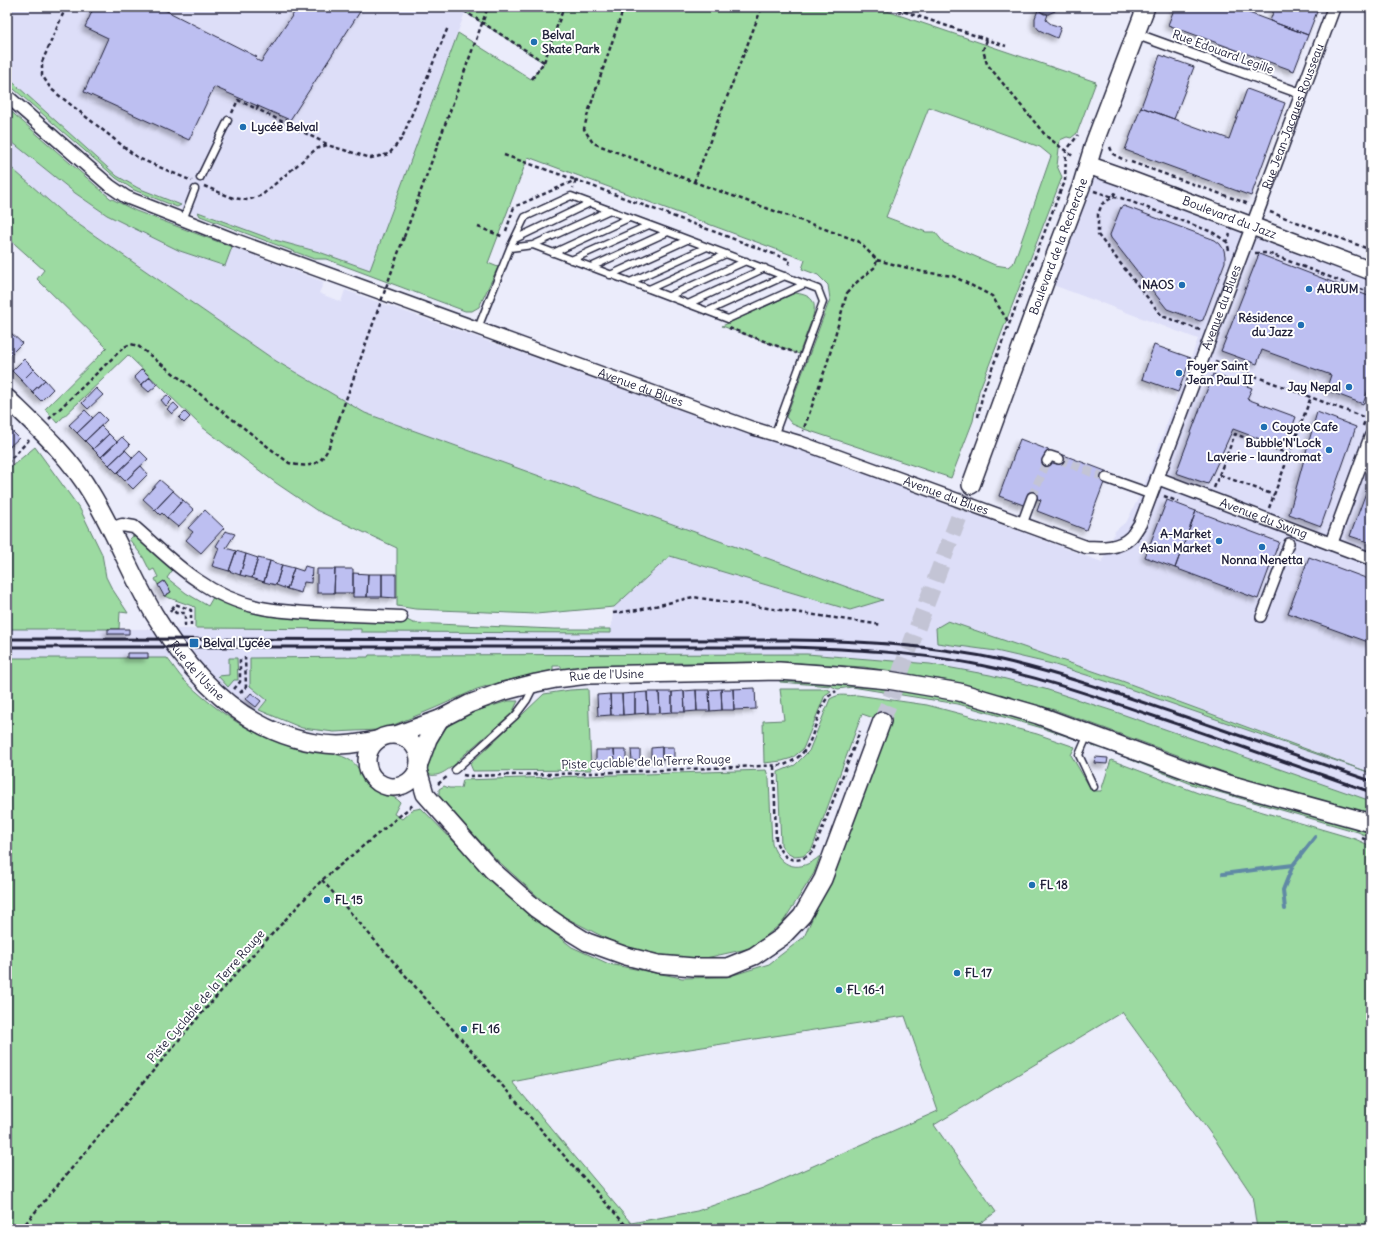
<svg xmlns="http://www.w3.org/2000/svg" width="1378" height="1236" font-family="Delius,sans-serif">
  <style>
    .built { fill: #dddef8 }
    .green { fill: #9cdaa1; stroke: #5f7e6e; fill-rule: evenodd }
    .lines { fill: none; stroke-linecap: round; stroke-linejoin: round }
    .stream { stroke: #6089a5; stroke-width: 4 }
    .building { fill: #bdbff1; stroke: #22223b; filter: url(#shadow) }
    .pedestrian-tunnel { stroke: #c3c4d5; stroke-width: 9; stroke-dasharray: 9 4.5; stroke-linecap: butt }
    .secondary-tunnel { stroke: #c3c4d5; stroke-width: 17; stroke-dasharray: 17 8; stroke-linecap: butt }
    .service-casing { stroke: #22223b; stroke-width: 9 }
    .pedestrian-casing { stroke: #22223b; stroke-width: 12 }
    .minor-casing { stroke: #22223b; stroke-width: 15 }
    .secondary-casing { stroke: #22223b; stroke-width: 20 }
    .path { stroke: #22223b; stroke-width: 2.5; stroke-dasharray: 4 3; stroke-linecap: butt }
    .service { stroke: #fff; stroke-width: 6 }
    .pedestrian { stroke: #fff; stroke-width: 9 }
    .minor { stroke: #fff; stroke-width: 12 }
    .secondary { stroke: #fff; stroke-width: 17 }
    .rail { stroke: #22223b; stroke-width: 3 }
    .path-bridge { stroke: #22223b; stroke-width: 2.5; stroke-dasharray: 4 3; stroke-linecap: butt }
    .poi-dot { fill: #1f6fb2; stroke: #fff; stroke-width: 1.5 }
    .labels { text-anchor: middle; stroke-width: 4; stroke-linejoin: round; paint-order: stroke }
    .poi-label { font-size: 12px; font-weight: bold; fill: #22223b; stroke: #fff; text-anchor: start }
    .street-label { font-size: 12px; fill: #22223b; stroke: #fff }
  </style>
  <defs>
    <filter id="shadow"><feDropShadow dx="-3.5" dy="3.5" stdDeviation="2" flood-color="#0004"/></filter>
  </defs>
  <rect width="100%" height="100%" fill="#ebecfb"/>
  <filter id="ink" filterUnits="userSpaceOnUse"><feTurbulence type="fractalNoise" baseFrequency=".025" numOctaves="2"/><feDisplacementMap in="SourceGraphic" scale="8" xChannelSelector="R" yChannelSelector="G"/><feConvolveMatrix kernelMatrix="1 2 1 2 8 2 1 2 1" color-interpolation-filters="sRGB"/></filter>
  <g filter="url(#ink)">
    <!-- built -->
    <path class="built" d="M7,7H467L370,270L319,252L271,239L198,212L200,216L177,207L180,204L138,188L117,176L7,77Z
      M7,138L75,193L107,215L180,251L225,266L232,247L324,282L319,293L341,302L345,290L760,438L797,448L1102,562L1115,531L1127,521L1142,491L1198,339L1045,282L1088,165L1371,271V772L1122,681L948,621L996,651L1052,664L1121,686L1371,773V801L1116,712L1045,689L930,664L807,654L369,655V657L250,658V686L267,700L250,720L184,658H7V629H361V632L610,633L614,607L670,556L850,610L882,600L365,413L276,361L65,215L7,164Z"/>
    <!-- green -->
    <path class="green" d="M467,7H875L1096,82L1077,133L1071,138L1067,137L1060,140L1057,166L1062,177L979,391L973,421L951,478L804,429L792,424L786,417L830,299L828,285L818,275L802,269L805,260L528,157L488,263L498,267L479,307L472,311H465L326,259H314L200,216L198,212L271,239L319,252L370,270L458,33L531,79L544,63L465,12ZM929,107L1040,147L1051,156L1014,262L1008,267L995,265L944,243L935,232H926L886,217Z
      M7,77L117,176L138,188L181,205L177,207L134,190L116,178L7,83Z
      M7,108L110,198L136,211L232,247L225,266L180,251L107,215L75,193L7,138Z
      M7,164L65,215L276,361L365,413L883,600L850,610L670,556L614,607L536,614L415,609L397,606V548L316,510L276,483L202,427L128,355L57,423L45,409L107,348L37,279L44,270L7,237Z
      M795,293C820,296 816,309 809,327C806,336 802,345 799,354L722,326Z
      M35,447L80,509L102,554L106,577L111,587L128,613L120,612L119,629H7V470Z
      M135,535L174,568L167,578L186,593L208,606L216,592L236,602L401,617L413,623L554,629H611V633L361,632V629L195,628V607L164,596L171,592L164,581L158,585L155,579L158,577L154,569L150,571L143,557L129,539Z
      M948,621L1122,681L1371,773L1121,686L1052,664L996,651L937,643L936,628Z
      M807,654L930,664L990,675L1045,689L1116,712L1371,801V815L1237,777L1055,710L951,681L864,667L779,662L673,663L561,670V666H553V671L504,681L477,689L435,708L396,724L376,730L334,732L302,728L259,710L267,700L250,686V658L368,657L369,655Z
      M7,658H167C173,665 178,674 184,680C213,708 249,735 289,745C304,748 336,752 348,759C361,766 364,781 373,789C381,795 393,794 400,802L394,814L402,819L412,810L421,808L507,896L572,947L609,964L682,978L727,977L769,964L804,937L837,863L888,723L862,714L812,849L803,856L794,857L787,853L781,845L778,772L795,765L809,751L830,699C842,692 845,697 857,695L927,705L1037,734L1072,746L1075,747L1071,755L1092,791H1101L1111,760L1198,793L1355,839L1371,846V1229H1257L1252,1195L1216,1141L1122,1012L934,1125L996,1212L972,1229H7ZM905,1016L938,1111L763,1188L697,1211L631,1223L512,1082L657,1054Z
      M229,658H237L238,680H234L228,687L218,676L229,675Z
      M780,678L859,683L957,699L1079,736L1078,740L1042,728L958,704L852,687L838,689L831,686L780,682Z
      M588,689L591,770L473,771L470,764L544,694L570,690Z
      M780,689H827L831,691L825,695L803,749L792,758L782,761L764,763L763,721L784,720Z
      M508,701H518L512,713L457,761V763C448,769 438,779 427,774L429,751L438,734L461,716Z
      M1094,742L1351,825L1371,834V838L1358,832L1194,785L1114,753L1092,746Z
      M766,770L769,779L772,844C781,869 800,873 820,856L814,873L783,922L751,948L701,959L664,957L617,944L555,912L496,859L439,796V789L444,786L449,788H461L463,780Z"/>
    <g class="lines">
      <!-- stream -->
      <path class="stream" d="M1223,874L1293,865
        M1285,909L1283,890L1293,865L1315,837"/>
    </g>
    <!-- building -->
    <path class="building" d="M94,7H159L257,57L255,59L261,62L298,7H363L290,120L214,87L189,140L84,92L108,38L85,27Z
      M1036,7H1057L1055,11L1048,14L1041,12Z
      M1175,7H1233L1308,35L1294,71L1168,25Z
      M1275,7H1312L1318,9L1308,35L1270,21Z
      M1038,10L1044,14H1048L1046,20L1051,24L1061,27L1057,38L1039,30L1035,25V18Z
      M1160,55L1194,67L1174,119L1141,107Z
      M1247,89L1285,103L1251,196L1125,150L1141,107L1229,139Z
      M1124,206L1215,240L1220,244L1224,250L1225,256V262L1203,320L1200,321L1167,309L1111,238L1110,235L1121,207Z
      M1259,254L1371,297V382L1363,404L1326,390L1331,375L1262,350L1257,364L1221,351Z
      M11,333L22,343L7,358V337Z
      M1154,345L1191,358L1178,392L1142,379Z
      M24,359L34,369L22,381L12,371Z
      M34,369L45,380L32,392L22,381Z
      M142,369L150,377L141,385L134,377Z
      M1213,374L1252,388L1247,399L1296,417L1284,448L1233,429L1208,484L1176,473Z
      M150,377L157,385L149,392L141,385Z
      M45,380L53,389L41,401L32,392Z
      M96,388L103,395L88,409L82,403Z
      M167,395L172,400L166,406L161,400Z
      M174,403L179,408L172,414L167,409Z
      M85,410L93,418L77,433L69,425Z
      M99,412L107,420L85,441L77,433Z
      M185,412L190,417L184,423L179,418Z
      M1317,412L1356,427L1321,526L1289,514Z
      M7,426L19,438L7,449Z
      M101,426L109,434L93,449L85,441Z
      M109,434L117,442L101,457L93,449Z
      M122,437L130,445L109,465L101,457Z
      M1020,439L1051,451L1047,461L1057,464L1061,454L1108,472L1086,530L1037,511L1041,500L1032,497L1026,506L999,496Z
      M125,450L133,458L117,473L109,465Z
      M140,451L148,459L125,481L117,473Z
      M141,466L148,474L133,489L125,481Z
      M1371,479V543L1350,536Z
      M160,480L173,491L155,510L143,499Z
      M173,491L183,500L167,518L162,513L160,515L155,510Z
      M183,500L194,510L178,527L167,518Z
      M1167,500L1196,511L1175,568L1145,557Z
      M205,510L224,528L201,553L186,540L193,532L188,528Z
      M1196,511L1279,542L1258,599L1175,568Z
      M225,531L235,534L226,548L236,551L229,571L212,566L219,548L216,546Z
      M236,551L246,554L240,575L229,571Z
      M246,554L258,558L252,578L240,575Z
      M1309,557L1371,580V643L1288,613Z
      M258,558L270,561L264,582L252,578Z
      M270,561L282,565L276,585L264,582Z
      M282,565L294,568L287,589L276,585Z
      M305,566L312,568L311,583L304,582L301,593L287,589L294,568L303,571Z
      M317,569H335L334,593H317Z
      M335,569H353V593H334Z
      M353,573L368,574L367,597H353Z
      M368,574H382V597H367Z
      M382,574H396V598L382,597Z
      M164,581L171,592L164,596L158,585Z
      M108,629H129V634H108Z
      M127,653H148V658H127Z
      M755,688L756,709L734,710L733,689Z
      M721,689H733L734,710H722Z
      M721,689L722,710L710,711L709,690Z
      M696,690L697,711L685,712L684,691Z
      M696,690H709L710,711H697Z
      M684,691L685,712H672V692Z
      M647,692L648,713L635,714V693Z
      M647,692H659L660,713H648Z
      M659,692H672V712L660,713Z
      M251,693L261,701L256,707L246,699Z
      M635,693V714L623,715L622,694Z
      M610,694L611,715L598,716L597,695Z
      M610,694H622L623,715H611Z
      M662,747H674V759H662Z
      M662,747V759H651V748Z
      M596,750H614L615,762H596Z
      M614,750H626V761L615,762Z
      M631,750H640V760L632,761Z
      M1095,757L1108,758L1107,764L1094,763Z"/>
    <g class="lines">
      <!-- pedestrian-tunnel -->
      <path class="pedestrian-tunnel" d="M1059,459L1106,478
        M1032,497L1047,461"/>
      <!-- secondary-tunnel -->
      <path class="secondary-tunnel" d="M882,721L971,485"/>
      <defs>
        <path id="service" d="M200,178L228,120
          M183,220L195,189
          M515,239L590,203
          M533,245L610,210
          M510,248L533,245L591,267L668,232L818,289L823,302L774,436
          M553,253L629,218
          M571,260L649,225
          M591,267L728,319L805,284
          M610,275L687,240
          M630,282L707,247
          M649,289L726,254
          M669,296L746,261
          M688,304L765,268
          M708,311L785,276
          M478,328L510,248L525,217L571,196L668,232
          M1088,734L1079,755L1094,787
          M455,770L515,716L527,700L534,686"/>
        <path id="pedestrian" d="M1136,34L1302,94
          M1047,461L1050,456L1059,459
          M1106,478L1151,494
          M1022,524L1032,497
          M1261,617L1289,543"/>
        <g id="minor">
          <path id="s1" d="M7,96L110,186L126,197L235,240L752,428L799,442L1086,547C1102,548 1119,549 1131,537C1134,534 1137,528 1140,524L1259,208L1334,7"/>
          <path id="s2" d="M1157,478L1371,559"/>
          <path d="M111,529L122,525L134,527C154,544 174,565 197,580C239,610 278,612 327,614C352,615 376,616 401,617"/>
          <path d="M1331,544L1371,436"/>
        </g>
        <g id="secondary">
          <path id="s3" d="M1088,165L1122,177L1371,271"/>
          <path id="s4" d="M7,398C37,427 70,457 91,493C115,532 131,575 154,614C195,682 253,743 338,745C351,745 364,742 377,740"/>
          <path id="s5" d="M971,485L1045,282L1081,187L1095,141L1146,7"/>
          <path id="s6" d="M396,735L440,719L469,704L501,692L536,683L556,679L588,675L779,671L836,675L888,680L959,692L1038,715L1184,769L1225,783L1371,823"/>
          <circle cx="393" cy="761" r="26"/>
          <path d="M420,761L428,739L440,719"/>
          <path d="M418,770L425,794L492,870L535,908L561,926L587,942L626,956L658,964L694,967H727L754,956L782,937L802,916L823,879L882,721"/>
        </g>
      </defs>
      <!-- service casing -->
      <use href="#service" class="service-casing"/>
      <!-- pedestrian casing -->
      <use href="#pedestrian" class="pedestrian-casing"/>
      <!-- minor casing -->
      <use href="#minor" class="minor-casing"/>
      <!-- secondary casing -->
      <use href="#secondary" class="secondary-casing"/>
      <!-- path -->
      <path class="path" d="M66,7L42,62V75L51,89L138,158L192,181
        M458,7L544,62
        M624,7L588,113L584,129L593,143L694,182L858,241L877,260L875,267L857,282L847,293L827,364L803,431
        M891,7L1006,46
        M987,40L983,50L987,64L1046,136L1074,157
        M532,79L544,62L564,7
        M258,106L257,109L327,144
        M232,113L238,100L257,109
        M1110,147L1113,154L1126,161
        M504,155L576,180L573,188
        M1131,162L1249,204
        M694,182L762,7
        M204,186L233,198L248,200L262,195L316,149L327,145L371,158L389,154L402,138L448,27
        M1094,191L1113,197L1116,191
        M1270,212L1371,250
        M478,227L504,237
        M506,231L514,207L576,180L790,260L788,267
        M404,237L488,7
        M1229,250L1227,242L1230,234
        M1255,253H1268L1371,293
        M877,260L923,272L953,276L992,296L1009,323
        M729,328L796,353
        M1200,330L1162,316L1098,235V214L1102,204L1113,197L1121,198L1212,232L1227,242
        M1215,361L1371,420
        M978,417L983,392L1060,192L1065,182L1066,151L1078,135
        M49,419L124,347L131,344L138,346L289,463C327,474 328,447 339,419
        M1363,426L1371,404
        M7,463L29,440
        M1220,475L1274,495
        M1214,488L1235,434L1289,454
        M1164,496L1179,502
        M1269,508L1311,397
        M172,609L175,604L191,610V628
        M170,612L172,609L176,613H185V628
        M613,613L638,610L693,597L882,625
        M234,689L240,682V658
        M240,693L246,687L245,657
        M774,766L776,841C783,862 799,866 814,850L860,731
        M463,775L468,776L591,773L784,765C791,762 799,758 804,751C816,736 816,710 829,696C831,694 834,693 836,691
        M438,784L448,776
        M1362,838L1371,842
        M322,880L454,1031L629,1229
        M21,1229L189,1028L250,958L322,880L414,804"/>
      <!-- service -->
      <use href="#service" class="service"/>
      <!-- pedestrian -->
      <use href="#pedestrian" class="pedestrian"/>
      <!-- minor -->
      <use href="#minor" class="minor"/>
      <!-- secondary -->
      <use href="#secondary" class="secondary"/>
      <!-- rail -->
      <path class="rail" d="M7,639L792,640C862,641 932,645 1001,660C1062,674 1121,695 1180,715C1244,737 1307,759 1371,781
        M7,647H791C851,649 910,652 969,663C1040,676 1109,701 1177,724C1242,747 1307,769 1371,792"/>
      <!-- path-bridge -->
      <path class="path-bridge" d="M339,419L404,237"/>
    </g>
  </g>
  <!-- markers -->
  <g class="poi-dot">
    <circle cx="534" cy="42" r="4"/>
    <circle cx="243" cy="127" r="4"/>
    <circle cx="1182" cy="285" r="4"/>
    <circle cx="1309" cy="289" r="4"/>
    <circle cx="1301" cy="325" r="4"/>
    <circle cx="1179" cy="373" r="4"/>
    <circle cx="1349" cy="387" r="4"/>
    <circle cx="1264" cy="427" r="4"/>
    <circle cx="1329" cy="450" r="4"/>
    <circle cx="1219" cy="541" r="4"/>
    <circle cx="1262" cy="547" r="4"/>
    <rect x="189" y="638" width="10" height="10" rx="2"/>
    <circle cx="1032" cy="885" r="4"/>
    <circle cx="327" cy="900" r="4"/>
    <circle cx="957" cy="973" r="4"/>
    <circle cx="839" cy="990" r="4"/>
    <circle cx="464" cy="1029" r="4"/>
  </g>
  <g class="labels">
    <!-- poi labels -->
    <g class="poi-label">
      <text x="542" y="39">Belval<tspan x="542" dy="14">Skate Park</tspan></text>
      <text x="251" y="131">Lycée Belval</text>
      <text x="1174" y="289" text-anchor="end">NAOS</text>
      <text x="1317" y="293">AURUM</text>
      <text x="1293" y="322" text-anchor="end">Résidence<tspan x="1293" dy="14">du Jazz</tspan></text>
      <text x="1187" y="370">Foyer Saint<tspan x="1187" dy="14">Jean Paul II</tspan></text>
      <text x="1341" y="391" text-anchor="end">Jay Nepal</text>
      <text x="1272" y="431">Coyote Cafe</text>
      <text x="1321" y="447" text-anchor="end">Bubble'N'Lock<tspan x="1321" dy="14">Laverie - laundromat</tspan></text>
      <text x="1211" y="538" text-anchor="end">A-Market<tspan x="1211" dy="14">Asian Market</tspan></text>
      <text x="1262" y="564" text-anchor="middle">Nonna Nenetta</text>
      <text x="203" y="647">Belval Lycée</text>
      <text x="1040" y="889">FL 18</text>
      <text x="335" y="904">FL 15</text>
      <text x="965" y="977">FL 17</text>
      <text x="847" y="994">FL 16-1</text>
      <text x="472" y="1033">FL 16</text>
    </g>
    <!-- street labels -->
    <g class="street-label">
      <text transform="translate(1223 52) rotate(20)" y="4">Rue Edouard Legille</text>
      <text dy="4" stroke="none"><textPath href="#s1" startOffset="1677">Rue Jean-Jacques Rousseau</textPath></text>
      <text dy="4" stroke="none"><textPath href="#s3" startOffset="151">Boulevard du Jazz</textPath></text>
      <text dy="4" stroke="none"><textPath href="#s5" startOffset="254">Boulevard de la Recherche</textPath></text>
      <text dy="4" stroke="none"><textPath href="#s1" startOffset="1473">Avenue du Blues</textPath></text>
      <text dy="4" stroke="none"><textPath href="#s1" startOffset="705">Avenue du Blues</textPath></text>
      <text dy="4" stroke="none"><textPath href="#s1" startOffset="1029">Avenue du Blues</textPath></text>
      <text dy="4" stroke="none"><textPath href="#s2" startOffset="114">Avenue du Swing</textPath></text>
      <text dy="4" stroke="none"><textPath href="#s4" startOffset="335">Rue de l'Usine</textPath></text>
      <text dy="4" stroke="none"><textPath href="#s6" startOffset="221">Rue de l'Usine</textPath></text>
      <text transform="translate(646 762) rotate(-2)" y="4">Piste cyclable de la Terre Rouge</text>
      <text transform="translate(206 996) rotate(-49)" y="4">Piste Cyclable de la Terre Rouge</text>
    </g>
  </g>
  <!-- margin -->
  <rect width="1378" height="1236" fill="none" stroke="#fff" stroke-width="24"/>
  <rect x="12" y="12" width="1354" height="1212" fill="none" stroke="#22223b" stroke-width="1.5" filter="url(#ink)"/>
</svg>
